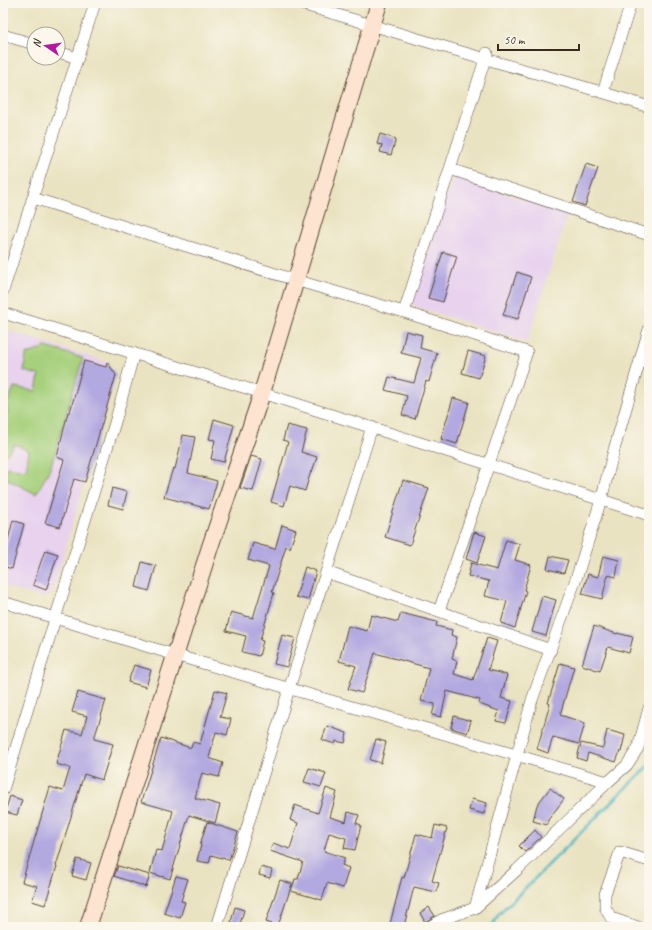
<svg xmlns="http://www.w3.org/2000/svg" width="652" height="930" font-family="Caveat,sans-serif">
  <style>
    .built { fill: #e8d2ee }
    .green { fill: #a6d07c; stroke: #707d4d }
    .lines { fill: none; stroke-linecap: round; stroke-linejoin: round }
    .stream { stroke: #45b4bf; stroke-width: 3 }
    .building { fill: #b2a9e0 }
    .street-casing { stroke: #554636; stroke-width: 12 }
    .secondary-casing { stroke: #554636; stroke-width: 18 }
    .street { stroke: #fff; stroke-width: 11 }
    .secondary { stroke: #fde4d1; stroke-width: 16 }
  </style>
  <rect width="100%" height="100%" fill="#fbf7ec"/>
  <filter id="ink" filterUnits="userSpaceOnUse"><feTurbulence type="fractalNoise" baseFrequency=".025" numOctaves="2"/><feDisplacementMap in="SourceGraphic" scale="8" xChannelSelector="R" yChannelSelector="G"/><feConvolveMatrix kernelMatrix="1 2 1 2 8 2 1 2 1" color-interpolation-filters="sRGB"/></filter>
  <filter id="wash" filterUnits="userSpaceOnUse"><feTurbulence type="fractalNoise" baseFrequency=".012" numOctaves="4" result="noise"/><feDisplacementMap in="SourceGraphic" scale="16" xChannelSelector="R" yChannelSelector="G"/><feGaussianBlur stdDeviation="0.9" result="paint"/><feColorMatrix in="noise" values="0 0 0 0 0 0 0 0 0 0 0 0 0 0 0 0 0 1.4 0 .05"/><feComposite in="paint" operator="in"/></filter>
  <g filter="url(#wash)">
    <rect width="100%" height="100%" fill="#eae3c1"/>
    <!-- built -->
    <path class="built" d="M453,177L568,213L527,342L411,305Z
      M3,329L107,362L116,375L52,593L43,598L3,586Z"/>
    <!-- green -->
    <path class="green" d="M46,347L83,358L50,469L36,494L3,477L7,467L26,470L29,451L15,444L6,455H3V417L8,413L7,404L14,387L36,391L39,375L24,371L26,355Z"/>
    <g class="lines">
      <!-- stream -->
      <path class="stream" d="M492,927L498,915L649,765"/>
    </g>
    <g id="blocks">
      <!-- building -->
      <path class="building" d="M380,134L396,139L391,155L380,152L382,145L377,144Z
        M586,164L598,168L585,206L573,202Z
        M443,252L457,256L443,302L428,298Z
        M517,272L531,277L518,319L503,315Z
        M406,331L422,335L420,348L437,353L429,382L426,381L415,419L402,415L407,396L385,390L389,377L414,383L421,358L401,353Z
        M468,351L486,356L479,378L462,373Z
        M84,361L106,367L107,362L116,375L85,482L74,479L60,527L45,523L64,460L57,457L68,412H70Z
        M453,398L469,402L457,444L441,439Z
        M214,419L234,425L224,462L211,459L215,440L209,439Z
        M287,425L307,430L301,452L317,457L312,472L311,471L305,491L290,486L284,506L271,502L288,442L283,440Z
        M183,435L195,437L188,473L217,481L209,509L164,497L173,468L175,469Z
        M251,456L262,459L253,491L240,488Z
        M403,480L429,488L410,545L385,537Z
        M112,488L127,492L123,509L108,505Z
        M13,520L24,524L12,569L3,566V561Z
        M282,525L296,530L290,548L286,546L272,592L274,593L260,640L263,641L259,656L242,652L246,636L226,631L231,612L253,618L269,566L248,560L253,543L275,549Z
        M474,532L486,536L477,563L466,559Z
        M506,540L520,544L515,560L531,565L524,590L526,591L515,628L501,623L507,601L485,596L489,581L468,576L471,563L497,570Z
        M45,550L58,554L46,590L33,585Z
        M550,556L568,560L564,573L547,569Z
        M603,556L619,560L616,577L608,575L602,599L582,594L588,574L598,577Z
        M142,562L156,566L149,591L136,587Z
        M305,567L316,571L308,600L296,597Z
        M542,596L556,600L546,636L532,632Z
        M401,613L437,622L436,626L452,630L451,635L457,637L452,659L457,661L454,674L473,680L487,638L497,641L488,670L507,675L501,698L512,701L506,723L496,721L499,711L479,704L480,700L447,691L441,717L432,715L435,704L421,701L429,668L375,653L362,693L348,689L356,666L339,661L348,626L367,631L371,615L398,622Z
        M594,626L617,634V633L633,637L629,653L608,647L600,671L582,665Z
        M282,635L295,638L287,667L274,664Z
        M560,663L574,667L560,715L585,723L579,744L553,737L548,753L537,749L550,704L548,703Z
        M134,665L151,670L146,687L128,682Z
        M215,690L227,693L220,717L231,719L227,735L216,732L209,758L223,763L219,777L202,773L195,798L220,805L215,823L189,815L170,879L150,873L156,850L162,851L173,811L141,802L161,738L191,748L193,742L200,744Z
        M78,692L106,700L94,739L113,744L102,780L84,774L56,866H57L45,905L32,901L37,886L22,882L50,787L63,791L70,768L56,764L66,730L82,734L87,716L72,712Z
        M454,716L471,721L467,733L451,728Z
        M327,726L347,733L345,743L336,741L335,744L322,740Z
        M607,730L625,735L621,752L620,751L616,762L588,753L586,761L577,758L581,743L603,748Z
        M376,739L386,742L381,763L370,760Z
        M309,768L326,773L321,787L304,782Z
        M326,788L337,792L330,817L346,822L348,812L359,815L356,823L361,825L355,850L344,848L346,838L329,833L324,851L345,858L342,865L349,868L343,888L327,883L322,900L291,891L295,879H298L303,862L270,851L273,843L290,849L298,823L290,820L295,805L318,813Z
        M550,788L564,799L548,820L547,825L533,821L537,805Z
        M10,796L22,800L17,815L5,812Z
        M472,799L487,803L484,814L469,810Z
        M207,822L238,832L229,860L211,855L209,863L197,861L201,845H200Z
        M435,825L447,828L432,881L439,883L436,892L414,887L404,926L390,924L402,877L404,878L416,834L432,838Z
        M535,830L541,837L525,852L519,846Z
        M77,859L91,863L86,880L72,876Z
        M118,866L150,875L146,887L114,876Z
        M261,867L272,870L270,878L259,875Z
        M176,876L188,879L181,901L185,902L180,918L164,913Z
        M280,880L292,884L278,926L266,922Z
        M235,907L244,910L240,924L231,922Z
        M429,907L435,916L425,922L420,913Z"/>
    </g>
  </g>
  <g filter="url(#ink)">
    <use href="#blocks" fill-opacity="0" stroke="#554636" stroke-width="1"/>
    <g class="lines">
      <defs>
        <path id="street" d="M297,3C360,21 423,41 486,59C541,75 595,89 649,107
          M3,35L34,44
          M58,52L78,58
          M603,92L631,3
          M450,169L649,235
          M33,198L295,280L404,312L527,352L439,611
          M3,291L95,3
          M404,312L487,53
          M3,313L262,393L649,515
          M326,572L551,650
          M3,602L175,655L608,782
          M3,790L116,419L134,353
          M475,908L532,700L577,576L601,500L614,450L649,329
          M217,927L289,689L372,427
          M429,927L441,920L475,908L517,870L608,782L627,765L638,748L649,708
          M638,927L611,918L605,907V894L620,852L649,861"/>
        <path id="secondary" d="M88,927L210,547L262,393L379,3"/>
      </defs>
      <!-- street casing -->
      <use href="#street" class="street-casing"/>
      <!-- secondary casing -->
      <use href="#secondary" class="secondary-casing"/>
      <!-- street -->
      <use href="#street" class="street"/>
      <!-- secondary -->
      <use href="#secondary" class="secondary"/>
    </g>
  </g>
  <!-- margin -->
  <rect width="652" height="930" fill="none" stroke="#fbf7ec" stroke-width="16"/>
  <!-- north arrow -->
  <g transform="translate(46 46) rotate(283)"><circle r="19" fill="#fbf7ec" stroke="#aea59a"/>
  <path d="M0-3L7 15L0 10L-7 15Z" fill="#b5179e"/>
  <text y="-6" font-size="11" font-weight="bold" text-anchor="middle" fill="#3b2a1e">N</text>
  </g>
  <!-- scale -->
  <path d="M498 44v6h81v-6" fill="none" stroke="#3b2a1e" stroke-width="2"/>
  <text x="504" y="44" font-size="12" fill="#3b2a1e" stroke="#fbf7ec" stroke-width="3" paint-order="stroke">50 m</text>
</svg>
